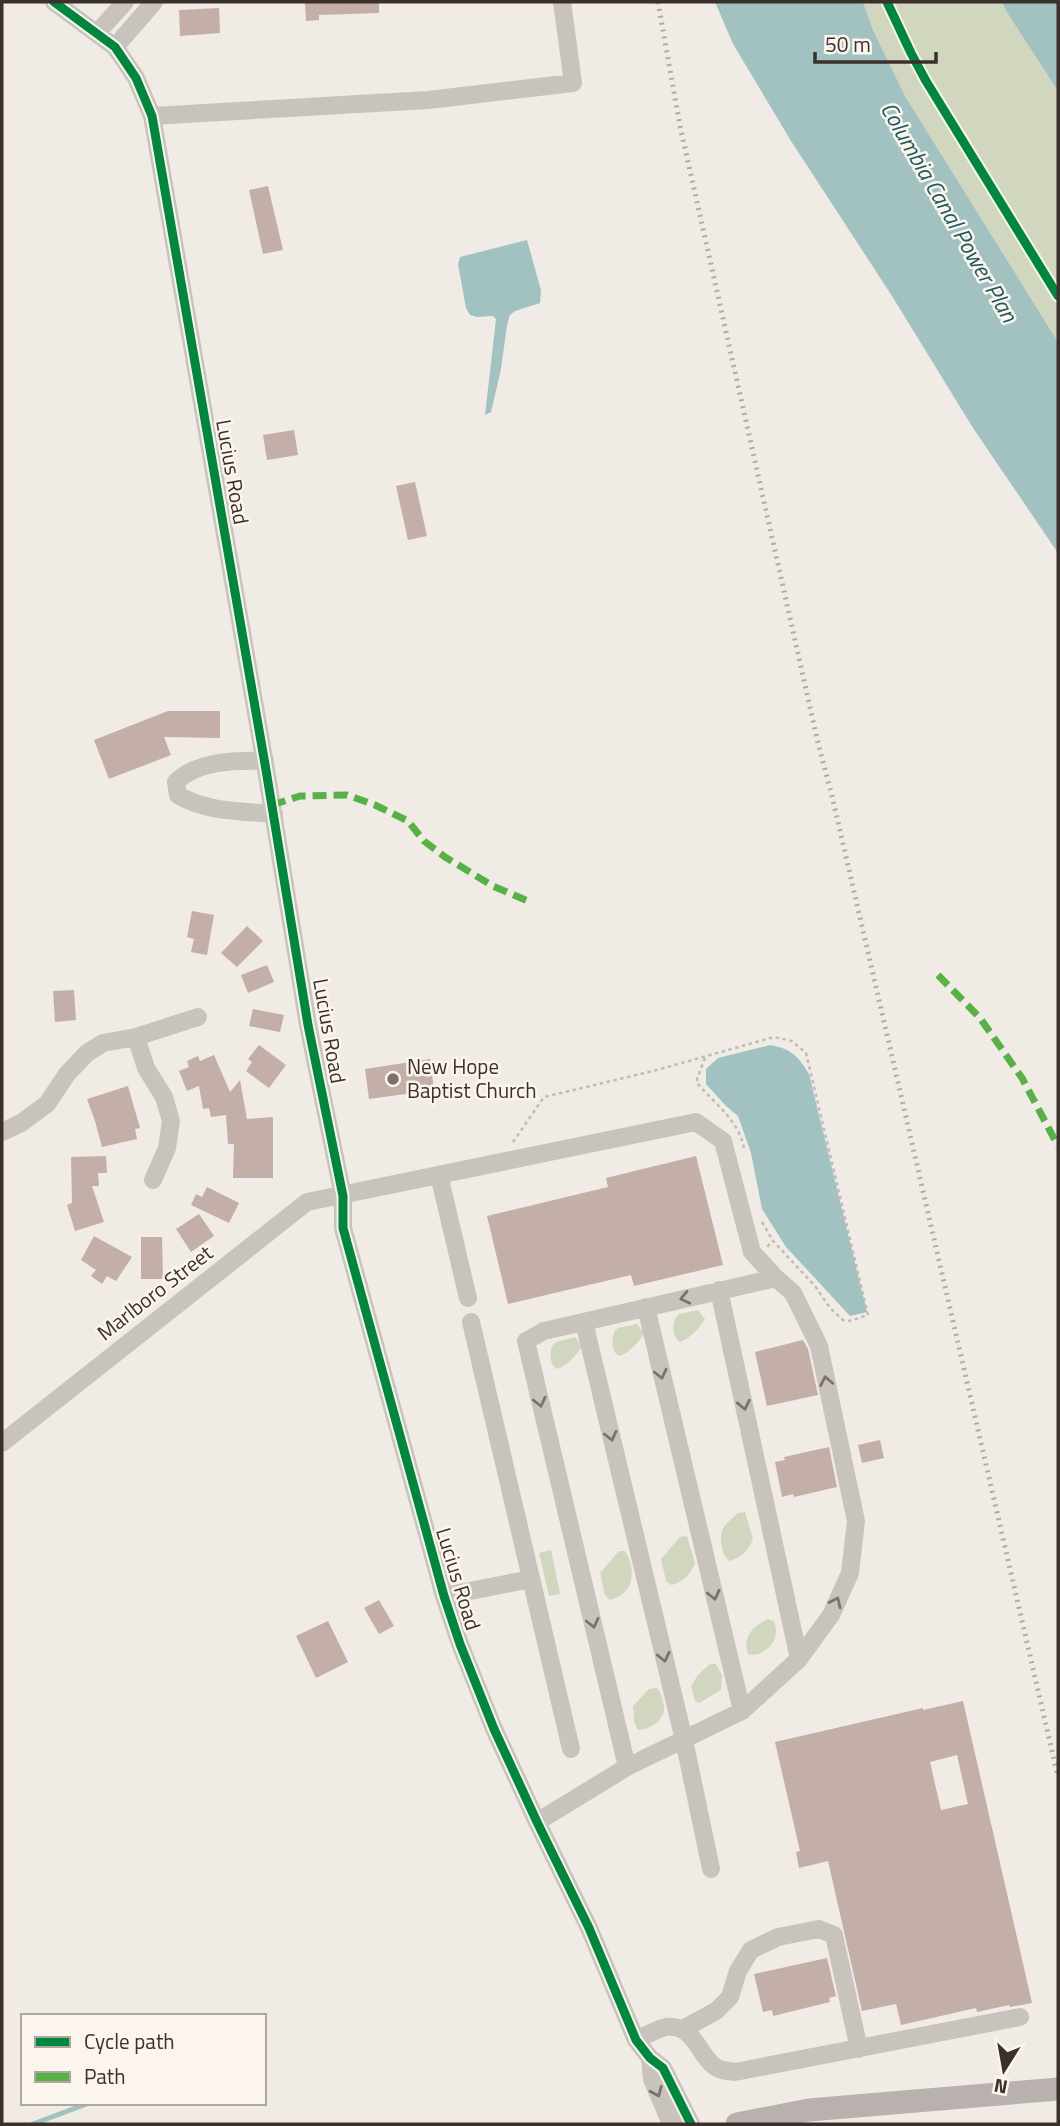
<svg xmlns="http://www.w3.org/2000/svg" width="1060" height="2126" font-family="'Titillium Web',sans-serif">
  <style>
    .green { fill: #d1d6bf }
    .water { fill: #a1c2c1 }
    .lines { fill: none; stroke-linecap: round; stroke-linejoin: round }
    .stream { stroke: #a1c2c1; stroke-width: 5 }
    .building { fill: #c3afa7; fill-rule: evenodd }
    .path { stroke: #c2bbb6; stroke-width: 2.5; stroke-dasharray: 3.5 3.5; stroke-linecap: butt }
    .minor { stroke: #c9c3be; stroke-width: 18 }
    .major { stroke: #b8b1ad; stroke-width: 23 }
    .rail { stroke: #b1aca8; stroke-width: 5; stroke-dasharray: 2 5; stroke-linecap: butt }
    .quiet { stroke: #57b246; stroke-width: 7; stroke-dasharray: 14 7; stroke-linecap: butt }
    .cycleway-casing { stroke: #fbf5ee; stroke-width: 13 }
    .cycleway { stroke: #00873e; stroke-width: 9 }
    .oneway { stroke: #7b726d }
    .poi-dot { fill: #7a716c; stroke: #fbf5ee; stroke-width: 2.5 }
    .labels { text-anchor: middle; stroke-width: 5; stroke-linejoin: round; paint-order: stroke }
    .street-label { font-size: 21px; fill: #3b302b; stroke: #fbf5ee }
    .poi-label { font-size: 21px; fill: #3b302b; stroke: #fbf5ee; text-anchor: start }
    .water-label { font-size: 23px; font-style: italic; fill: #1f5a5e; stroke: #fbf5ee }
  </style>
  <rect width="100%" height="100%" fill="#f0ebe5"/>
  <!-- green -->
  <path class="green" d="M863,2H1002L1006,11L1058,91V342L905,96L873,30Z
    M698,1310L705,1319C700,1328 689,1339 680,1342C672,1337 673,1327 675,1319L679,1314Z
    M637,1324L644,1333C639,1342 629,1353 619,1356C611,1351 612,1341 614,1332L618,1328Z
    M575,1337L582,1346C577,1355 567,1366 557,1369C549,1364 550,1354 552,1346L556,1342Z
    M745,1512L753,1539C749,1550 741,1558 729,1561C724,1556 723,1553 722,1546C718,1527 726,1525 738,1513Z
    M687,1536L695,1563C691,1574 682,1583 671,1585L666,1581L661,1559L680,1537Z
    M551,1550L560,1594L549,1596L539,1553Z
    M619,1551H625C637,1570 634,1594 610,1600L605,1595L600,1573Z
    M768,1619L774,1621C775,1624 776,1629 776,1632C776,1645 760,1658 748,1654C742,1637 753,1626 768,1619Z
    M710,1664H716L722,1675L721,1690L699,1703L695,1701L691,1686L698,1675Z
    M656,1688L659,1690C661,1695 664,1703 664,1708C665,1721 648,1730 638,1730L634,1721L633,1706L649,1689Z"/>
  <!-- water -->
  <path class="water" d="M715,2H863L873,30L905,96L1058,342V553L973,428L892,296L791,141L733,44Z
    M1002,2H1058V91L1006,11Z
    M527,240L541,290L540,303L515,311L510,315L507,325L501,369L491,412L485,415L496,319L493,316L477,317L470,315L466,308L458,264L460,257Z
    M770,1045C792,1049 798,1056 809,1074L867,1312L850,1316L786,1247L762,1209L751,1153L738,1116L726,1106L706,1084V1069L718,1058Z"/>
  <g class="lines">
    <!-- stream -->
    <path class="stream" d="M33,2124L89,2103"/>
  </g>
  <!-- building -->
  <path class="building" d="M305,2H379V13L319,15V20L306,21Z
    M219,8L220,33L180,36L179,10Z
    M268,186L283,250L263,254L249,190Z
    M294,430L298,455L267,460L263,435Z
    M415,482L427,536L408,540L396,486Z
    M168,711H220V738L164,737L171,755L109,779L94,740Z
    M192,911L214,915L207,955L191,952L194,939L187,937Z
    M247,926L263,941L237,967L221,953Z
    M267,965L274,982L248,993L241,975Z
    M74,990L76,1020L55,1022L53,991Z
    M253,1009L284,1015L280,1032L249,1026Z
    M259,1045L286,1065L269,1088L246,1071L252,1062L248,1059Z
    M214,1055L230,1092L240,1080L247,1119L273,1117V1178H233L234,1144H228L226,1115L211,1117L209,1108L203,1109L199,1086L187,1091L179,1071L189,1067L187,1061L198,1056L200,1061Z
    M430,1059L434,1090L369,1099L365,1069Z
    M128,1086L140,1128L135,1129L137,1139L102,1147L95,1121L87,1099Z
    M106,1156L107,1173H98L99,1186H92L104,1222L75,1231L67,1205L72,1203L71,1157Z
    M696,1156L723,1265L634,1286L631,1275L508,1304L487,1216L608,1187L606,1178Z
    M207,1187L239,1203L229,1223L191,1205L196,1194L202,1197Z
    M199,1214L214,1236L191,1252L176,1229Z
    M94,1236L132,1257L116,1281L107,1276L102,1284L91,1276L96,1270L81,1260Z
    M141,1237H162L163,1279H141Z
    M803,1340L808,1349L818,1395L767,1406L755,1352Z
    M880,1440L884,1458L862,1463L858,1445Z
    M829,1447L837,1487L794,1497L793,1494L782,1497L775,1462L785,1460L784,1457Z
    M379,1600L394,1626L379,1634L364,1608Z
    M328,1621L348,1662L316,1678L296,1636Z
    M963,1701L1032,2003L1010,2007L1009,2005L977,2012L976,2008L901,2025L896,2004L862,2011L828,1861L799,1868L796,1852L800,1851L775,1742L923,1708V1710ZM957,1755L968,1804L941,1810L930,1762Z
    M827,1958L836,1996L829,1998L830,2002L773,2016L772,2010L763,2012L754,1974Z"/>
  <g class="lines">
    <!-- path -->
    <path class="path" d="M705,1058L696,1082C715,1104 738,1119 744,1148
      M513,1142L544,1097L653,1071L774,1037L792,1041L806,1053L868,1315L850,1321L843,1320L830,1308L815,1286L773,1241L767,1247
      M762,1222L773,1241"/>
    <!-- minor -->
    <path class="minor" d="M54,2L115,47L136,78L152,116L266,770L308,1025L343,1196V1228L444,1596L460,1644L494,1729L537,1822L589,1928L636,2040L650,2058L663,2068L691,2124
      M97,33L125,2
      M115,47L154,2
      M152,116L428,100L573,83L562,2
      M265,761C235,760 197,761 176,782L178,795C206,812 241,811 274,814
      M136,1037L146,1068L164,1097L171,1121L167,1148L153,1180
      M2,1132L21,1123L47,1104L67,1074L87,1053L103,1043L136,1037L198,1017
      M439,1175L468,1298
      M719,1290L799,1659
      M646,1307L742,1711
      M471,1322L571,1749
      M584,1322L684,1740L711,1869
      M2,1443L307,1202L696,1122L723,1141L752,1252L776,1278L793,1293L819,1346L856,1521L850,1573L831,1615L799,1659L742,1711L627,1767L537,1822
      M444,1596L531,1579
      M627,1767L526,1341L544,1331L776,1278
      M683,2029L716,2011L730,1997L738,1971L751,1950L778,1937L819,1929L834,1935L859,2049
      M636,2040C645,2036 657,2029 666,2027C695,2024 697,2053 714,2066C720,2071 728,2071 735,2072L1020,2017
      M650,2058L652,2079L671,2124"/>
    <!-- major -->
    <path class="major" d="M737,2124L809,2110L1058,2089"/>
    <!-- rail -->
    <path class="rail" d="M658,2L680,126L818,743L832,796L1058,1777"/>
    <!-- quiet -->
    <path class="quiet" d="M272,805L300,796L347,795L375,805L408,821L424,841L445,857L493,886L528,901
      M938,975L980,1018L1022,1078L1058,1146"/>
    <defs>
      <path id="cycleway" d="M54,2L115,47L136,78L152,116L266,770L308,1025L343,1196V1228L444,1596L460,1644L494,1729L537,1822L589,1928L636,2040L650,2058L663,2068L691,2124
        M887,2L911,53L926,81L1058,296"/>
    </defs>
    <!-- cycleway casing -->
    <use href="#cycleway" class="cycleway-casing"/>
    <!-- cycleway -->
    <use href="#cycleway" class="cycleway"/>
  </g>
  <!-- one-way arrows -->
  <defs><path id="oneway-chevron" d="M-2-3.5L2.5 0L-2 3.5" fill="none" stroke-width="1.6" stroke-linecap="round" stroke-linejoin="round" transform="scale(1.75)"/></defs>
  <g class="oneway">
    <use href="#oneway-chevron" transform="translate(685 1298) rotate(167)"/>
    <use href="#oneway-chevron" transform="translate(661 1374) rotate(77)"/>
    <use href="#oneway-chevron" transform="translate(826 1381) rotate(-101)"/>
    <use href="#oneway-chevron" transform="translate(540 1402) rotate(77)"/>
    <use href="#oneway-chevron" transform="translate(744 1405) rotate(78)"/>
    <use href="#oneway-chevron" transform="translate(611 1436) rotate(77)"/>
    <use href="#oneway-chevron" transform="translate(714 1595) rotate(77)"/>
    <use href="#oneway-chevron" transform="translate(836 1602) rotate(-65)"/>
    <use href="#oneway-chevron" transform="translate(593 1623) rotate(77)"/>
    <use href="#oneway-chevron" transform="translate(664 1657) rotate(77)"/>
    <use href="#oneway-chevron" transform="translate(657 2092) rotate(66)"/>
  </g>
  <!-- markers -->
  <circle class="poi-dot" cx="393" cy="1079" r="7"/>
  <g class="labels">
    <!-- street labels -->
    <g class="street-label">
      <text transform="translate(232 472) rotate(80)" y="7">Lucius Road</text>
      <text transform="translate(329 1031) rotate(80)" y="7">Lucius Road</text>
      <text transform="translate(155 1293) rotate(-38)" y="7">Marlboro Street</text>
      <text transform="translate(458 1579) rotate(73)" y="7">Lucius Road</text>
    </g>
    <!-- poi labels -->
    <g class="poi-label">
      <text x="407" y="1074">New Hope<tspan x="407" dy="24">Baptist Church</tspan></text>
    </g>
    <!-- water labels -->
    <g class="water-label">
      <text transform="translate(949 212) rotate(60)" y="8">Columbia Canal Power Plan</text>
    </g>
  </g>
  <!-- border -->
  <rect width="1060" height="2126" fill="none" stroke="#3b302b" stroke-width="7"/>
  <!-- legend -->
  <rect x="21" y="2014" width="245" height="91" fill="#fbf5ee" stroke="#aea6a0" stroke-width="2"/>
  <rect x="35" y="2037" width="35" height="10" fill="#00873e" stroke="#aea6a0" stroke-width="2"/>
  <text x="84" y="2049" font-size="21" fill="#3b302b">Cycle path</text>
  <rect x="35" y="2072" width="35" height="10" fill="#57b246" stroke="#aea6a0" stroke-width="2"/>
  <text x="84" y="2084" font-size="21" fill="#3b302b">Path</text>
  <!-- north arrow -->
  <g transform="translate(1004 2070) rotate(191)" stroke="#fbf5ee" stroke-width="5" paint-order="stroke">
  <path d="M0-5L12 26L0 18L-12 26Z" fill="#3b302b"/>
  <text y="-10" font-size="19" font-weight="bold" text-anchor="middle" fill="#3b302b">N</text>
  </g>
  <!-- scale -->
  <path d="M815 52v10h121v-10" fill="none" stroke="#3b302b" stroke-width="3.5"/>
  <text x="825" y="52" font-size="21" fill="#3b302b" stroke="#fbf5ee" stroke-width="5" paint-order="stroke">50 m</text>
</svg>
